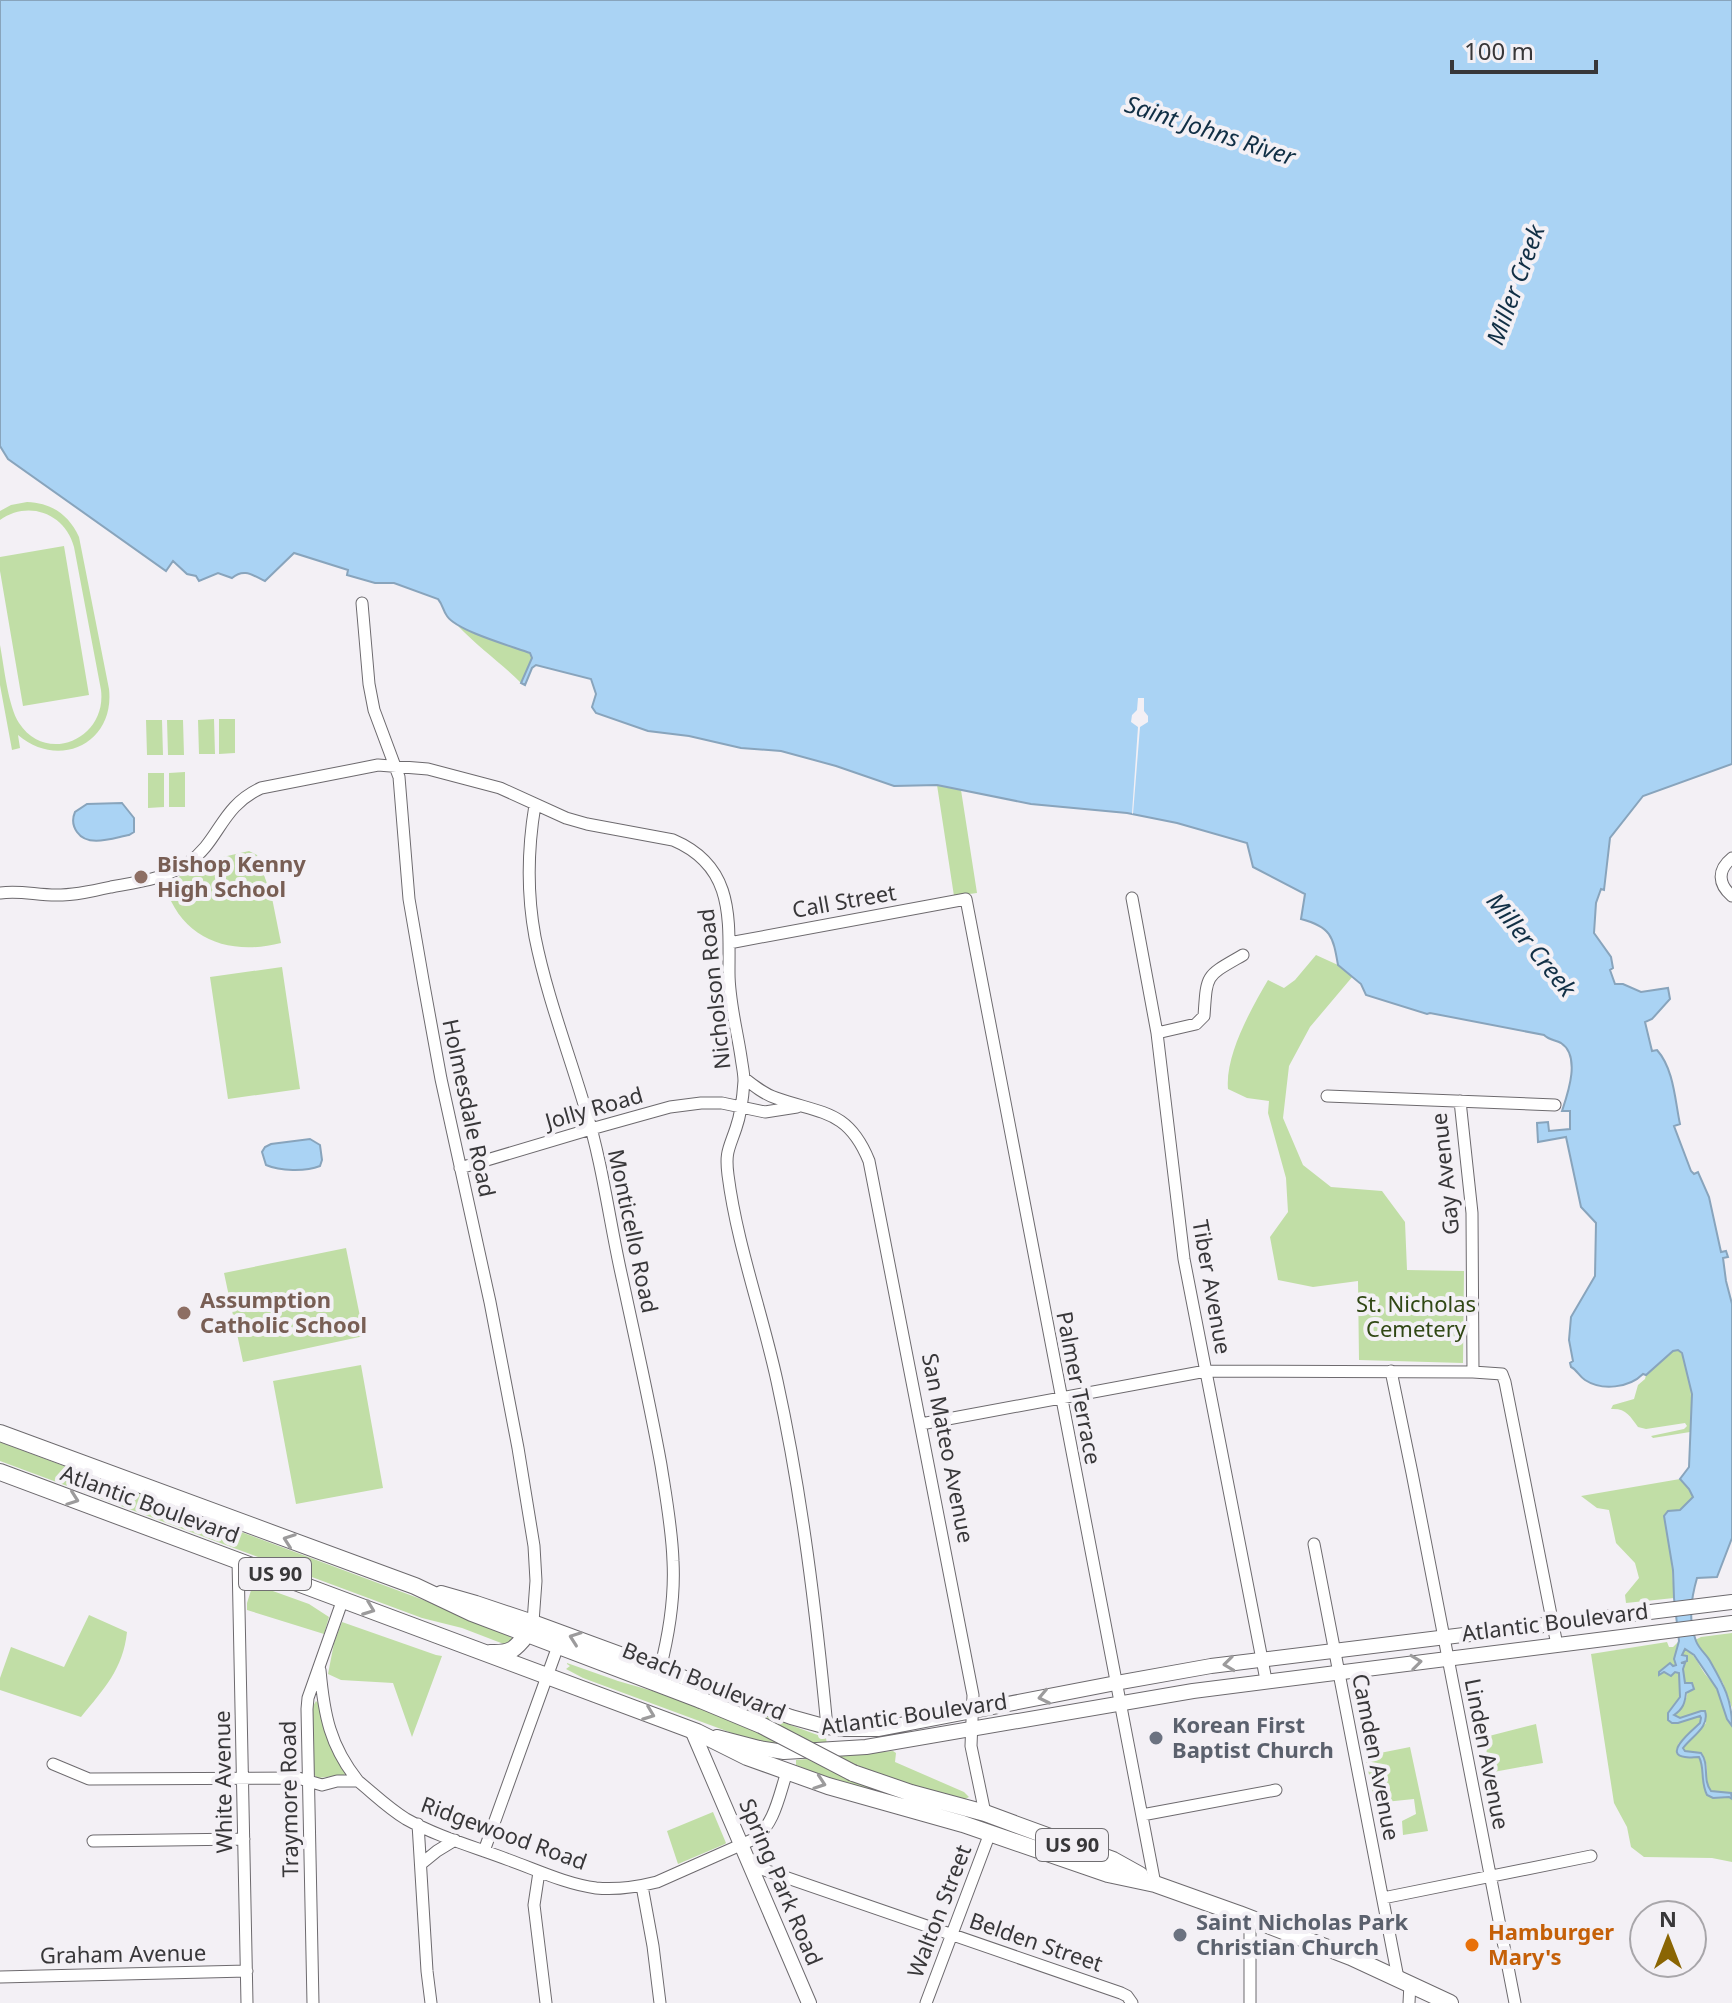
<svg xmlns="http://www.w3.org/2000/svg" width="1732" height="2003" font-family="'Noto Sans',sans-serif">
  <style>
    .green { fill: #c1dea6 }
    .water { fill: #aad3f4; stroke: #88a4bc; stroke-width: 2 }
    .pier { fill: #f3f0f5 }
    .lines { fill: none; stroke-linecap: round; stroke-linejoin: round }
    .minor-casing { stroke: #6d6a6e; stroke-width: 13 }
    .major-casing { stroke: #6d6a6e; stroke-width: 16 }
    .highway-casing { stroke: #6d6a6e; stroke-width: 18 }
    .minor { stroke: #fff; stroke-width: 11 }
    .major { stroke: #fff; stroke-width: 14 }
    .highway { stroke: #fff; stroke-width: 16 }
    .highway-bridge-casing { stroke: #6d6a6e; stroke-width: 18; stroke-linecap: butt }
    .highway-bridge { stroke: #fff; stroke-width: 16 }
    .oneway { stroke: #9c9b9c }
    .education-dot { fill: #8d6e63; stroke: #f3f0f5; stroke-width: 3 }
    .worship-dot { fill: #6b7280; stroke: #f3f0f5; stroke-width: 3 }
    .food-dot { fill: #e8710a; stroke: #f3f0f5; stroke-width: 3 }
    .labels { text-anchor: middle; stroke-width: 8; stroke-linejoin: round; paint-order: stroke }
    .shield { fill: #f3f0f5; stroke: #706e71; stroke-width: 2 }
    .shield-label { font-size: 20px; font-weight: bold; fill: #383739 }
    .education-label { font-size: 22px; font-weight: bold; fill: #785e54; stroke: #f3f0f5; text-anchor: start }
    .street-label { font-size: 22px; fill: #383739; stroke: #f3f0f5 }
    .park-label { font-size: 22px; fill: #304714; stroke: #f3f0f5 }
    .worship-label { font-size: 22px; font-weight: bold; fill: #5b616d; stroke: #f3f0f5; text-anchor: start }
    .food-label { font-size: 22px; font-weight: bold; fill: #c56008; stroke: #f3f0f5; text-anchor: start }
    .water-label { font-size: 24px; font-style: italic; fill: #112f45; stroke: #f3f0f5 }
  </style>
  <rect width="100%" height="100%" fill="#f3f0f5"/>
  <!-- green -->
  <path class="green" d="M27,502C52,503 69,515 79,537L109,689C115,743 59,770 18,735L20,748L12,750L0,685V645C4,666 8,706 19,723C46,765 107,739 101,690L74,547C65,513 28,500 0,520V511L11,505Z
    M64,546L89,695L23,706L0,571V557Z
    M458,626L530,653L532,658L521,683C501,663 478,647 458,626Z
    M214,719L215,754H199L198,720Z
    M219,719H235V753L219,754Z
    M146,720H162L163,755H147Z
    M167,720H183L184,755H168Z
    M185,772V807H169V773Z
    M148,773H164V807L148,808Z
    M937,785L961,790L977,893L954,896Z
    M249,851L257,855L272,898L281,943C230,956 182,940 165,886L201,862Z
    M1316,955L1338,965L1353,976L1310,1027L1289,1066L1283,1118L1303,1165L1331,1187L1382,1191L1405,1222L1407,1270L1464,1271L1463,1363L1359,1360L1358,1281L1313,1287L1278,1280L1270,1237L1288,1212L1286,1178L1268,1113L1269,1101L1247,1098L1228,1089C1225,1055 1251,1009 1268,980L1284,988L1295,980Z
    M282,967L300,1089L228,1099L210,977Z
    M346,1248L364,1336L243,1362L224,1273Z
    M1678,1350C1695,1365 1691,1410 1690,1432L1653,1438L1651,1436L1684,1429L1687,1426L1685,1423L1646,1429L1638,1427C1630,1416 1626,1408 1611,1409L1613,1405L1634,1399L1638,1385L1645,1379L1646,1375L1673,1351Z
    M361,1365L383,1488L296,1504L273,1381Z
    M0,1442L485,1623L514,1639L509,1646L462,1628L422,1618L0,1461Z
    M1680,1479L1689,1489L1693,1498L1680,1510L1668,1511L1674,1598L1626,1603L1625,1595L1639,1578L1635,1563L1616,1543L1609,1510L1597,1508L1581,1496Z
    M253,1584L309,1604L329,1617L324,1634L247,1610V1603Z
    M89,1615L127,1632C123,1669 104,1689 81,1717L0,1690V1678L11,1647L64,1667Z
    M342,1622L436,1655L442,1656L412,1737L393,1683L341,1680L328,1674L334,1643Z
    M1732,1633V1708L1723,1683L1695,1640L1701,1637Z
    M1679,1641L1676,1649L1677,1666H1673L1664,1672L1679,1673L1680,1697L1669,1713L1678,1723L1701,1716L1700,1723L1678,1744L1683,1757H1699L1702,1762V1779L1713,1798L1729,1797L1732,1799V1862L1712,1858L1644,1857L1631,1847L1627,1827L1614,1803L1591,1654L1667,1642L1669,1647H1673Z
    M1685,1649C1696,1655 1698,1664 1705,1674C1709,1679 1714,1683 1717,1690C1723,1702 1724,1715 1732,1726V1793L1711,1791C1704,1782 1709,1774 1706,1763C1705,1759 1703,1756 1701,1753L1684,1751L1683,1747L1706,1723L1701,1711L1680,1718L1674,1715C1683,1709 1690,1695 1687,1684L1685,1683L1681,1663L1683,1651Z
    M567,1663L618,1681L663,1694L737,1722L743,1708L826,1738L827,1744L774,1745L748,1739L583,1678L566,1669L570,1666L567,1664Z
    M316,1701L318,1703L326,1735L345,1770L346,1773L344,1775L318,1778L314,1775L312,1708Z
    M1536,1724L1543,1763L1488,1773L1484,1768L1489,1736Z
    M1410,1747L1428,1831L1403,1835L1402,1821L1416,1814L1414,1799L1375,1803L1365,1756Z
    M893,1751L896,1753L895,1762L964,1792L969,1797L965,1799L938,1793L887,1778V1775L885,1777L880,1775L836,1756Z
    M807,1759L859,1784L897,1797L817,1774L796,1765V1760Z
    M713,1812L726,1843L725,1844L678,1864L667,1831Z"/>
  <!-- water -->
  <path class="water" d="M0,0H1732V764L1643,796L1610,838L1604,890L1601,889L1596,903L1594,933L1611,957L1613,968L1610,970L1615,984H1623L1641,992L1668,988L1670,999L1652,1019L1645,1022L1652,1051L1657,1050C1674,1069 1675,1101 1680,1124L1674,1126L1691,1171L1694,1174L1698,1172L1709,1197L1721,1252L1726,1251L1728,1257L1723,1258L1726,1281L1732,1304V1538L1717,1577L1697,1578C1691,1599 1688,1620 1696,1641C1699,1649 1706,1654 1710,1661C1723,1684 1732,1699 1732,1726L1727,1719L1717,1689L1694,1655L1685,1649L1682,1655L1687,1656V1661L1681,1663H1685L1683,1669L1685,1683H1692L1694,1689L1686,1693C1685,1703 1683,1709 1674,1715L1680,1718L1701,1711H1705C1710,1727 1692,1736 1683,1748L1685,1751L1701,1753C1710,1765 1702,1779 1711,1791L1731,1793L1732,1799L1729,1797L1713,1798L1707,1795C1700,1781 1705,1768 1699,1757C1694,1757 1689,1758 1685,1757C1662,1754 1694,1729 1700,1723L1701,1718L1700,1716L1678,1723H1672L1668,1720V1713L1680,1697L1679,1673L1675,1672L1671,1676L1664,1672L1659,1675V1672L1670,1663L1673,1666L1676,1665L1674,1659L1679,1641L1674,1598L1673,1570L1664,1516L1668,1511L1680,1510L1693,1497L1689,1489L1680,1479L1689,1467L1692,1394L1682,1353L1678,1350L1673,1351L1646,1375L1643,1374C1629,1388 1602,1391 1585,1380C1579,1376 1577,1370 1571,1367L1570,1363L1573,1361L1569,1340L1571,1317L1595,1276L1596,1223L1581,1207L1566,1137L1538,1142L1537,1123L1548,1122L1549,1131L1570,1129V1111H1562C1568,1093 1581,1056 1561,1043C1555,1040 1549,1040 1544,1035L1430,1013L1427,1014L1366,995L1361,984L1338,965C1333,936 1331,927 1301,919L1305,894L1253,867L1247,843L1177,823L1127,813L1031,804L937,785L894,786L836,766L781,751L741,748L689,736L648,731L596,713L592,707L596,694L591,679L536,665L532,668L525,685L521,683L532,658L530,653C511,646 457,631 447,616C443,611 443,605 438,599L394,583H375L347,575L348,570L294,553L265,581C252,575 244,568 232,578L218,573L199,581L196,576L187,574L173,561L166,571L8,459L0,446Z
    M122,803L134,818V832L129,835C113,838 88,848 77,832C72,825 72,819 75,812L87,804Z
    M310,1139L320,1145L322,1160L320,1166C305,1172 280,1171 266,1165L262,1152L265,1147L271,1144Z"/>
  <!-- pier -->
  <path class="pier" d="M1138,698H1144V711L1148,716V722L1140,727L1133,814L1132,813L1138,727L1131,722L1132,715L1137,710Z"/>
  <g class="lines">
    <defs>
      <path id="minor" d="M362,603L369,684L374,710L399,777L409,899L423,980L441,1079L490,1302L518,1448L534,1546L536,1581L533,1622
        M535,805C528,847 527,894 535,937C547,997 569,1053 586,1111C603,1165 610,1226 623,1282C636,1343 650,1404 661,1465C666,1497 672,1529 673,1561C675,1598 669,1634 660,1669
        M1732,858C1717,870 1718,884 1732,896
        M0,893C19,890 36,895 56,895C75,895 93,891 111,887C138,882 165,879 188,863C220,841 220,807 261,788L378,765L428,769L500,788L566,818L587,824L673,840C734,866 729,917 729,973C729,1001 737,1030 741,1057C742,1065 744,1073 744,1081C743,1096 741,1114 736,1128C729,1149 725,1152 728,1175C737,1245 762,1312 777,1381C802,1495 816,1611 827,1727
        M1132,898L1157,1033L1184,1259L1266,1680
        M729,943L966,899L1155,1884
        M1157,1033L1196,1024L1204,1016C1207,973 1205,977 1243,955
        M744,1078C754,1086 764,1094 776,1098C821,1114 848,1109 869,1161L973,1695L971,1746L985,1813
        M1327,1096L1555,1105
        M1460,1101L1472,1213L1473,1372
        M460,1168L591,1129L670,1107L701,1103H722L765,1112L797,1107
        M1391,1371L1412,1473L1515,2003
        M921,1424L1206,1371L1473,1372L1502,1374L1505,1382L1557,1645
        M1314,1544L1398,1978
        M238,1560L247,2003
        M320,1670C324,1715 330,1746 358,1781
        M53,1764L89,1779L298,1778L322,1785L337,1781H358C374,1794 388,1808 406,1819C438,1837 475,1847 509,1860C537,1870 566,1884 596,1888C616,1890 637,1887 657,1882L754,1839C775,1824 779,1795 787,1772
        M1142,1815L1276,1790
        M418,1824L427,1971L431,2003
        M93,1841L244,1839
        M484,1851L558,1646
        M421,1864L437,1851L455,1840
        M750,1865L1121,1993L1127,1996L1132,2003
        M539,1872L534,1905L546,2003
        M642,1886L653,1946L660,2003
        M1383,1898L1591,1856
        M1250,1918V2003
        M0,1977L247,1971
        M313,2003L307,1709L308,1698L343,1599
        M926,2003L990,1833
        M1409,2003L1410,1983"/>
      <path id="major" d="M441,1593L476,1603L533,1622L791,1717L827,1727L844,1729H879L1116,1683L1211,1666L1732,1602
        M692,1730L809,2003
        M717,1737L759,1748L784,1752L866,1747L1193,1691L1732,1623"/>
      <path id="highway" d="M0,1433L415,1586L472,1613L701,1700
        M0,1472L697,1732L747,1757L828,1786L963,1824L1108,1874L1155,1884L1239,1914L1351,1957L1450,2003
        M490,1653C510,1654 515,1650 527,1634
        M853,1773L911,1793L985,1813L1012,1823L1113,1860L1140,1875"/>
    </defs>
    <!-- minor casing -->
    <use href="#minor" class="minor-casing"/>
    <!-- major casing -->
    <use href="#major" class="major-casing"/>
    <!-- highway casing -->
    <use href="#highway" class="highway-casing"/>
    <!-- minor -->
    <use href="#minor" class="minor"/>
    <!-- major -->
    <use href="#major" class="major"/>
    <!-- highway -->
    <use href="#highway" class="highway"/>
    <defs>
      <path id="highway-bridge" d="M701,1700L761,1725L853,1773"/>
    </defs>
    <!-- highway-bridge casing -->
    <use href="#highway-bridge" class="highway-bridge-casing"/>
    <!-- highway-bridge -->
    <use href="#highway-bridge" class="highway-bridge"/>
  </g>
  <!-- one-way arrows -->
  <defs><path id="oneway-chevron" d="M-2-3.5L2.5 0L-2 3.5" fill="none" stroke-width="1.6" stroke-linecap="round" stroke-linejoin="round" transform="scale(2)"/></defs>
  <g class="oneway">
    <use href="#oneway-chevron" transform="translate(73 1499) rotate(20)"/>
    <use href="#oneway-chevron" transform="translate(289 1540) rotate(-160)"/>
    <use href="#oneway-chevron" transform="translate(369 1609) rotate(21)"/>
    <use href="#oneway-chevron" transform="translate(575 1638) rotate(-160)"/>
    <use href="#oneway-chevron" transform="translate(1416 1662) rotate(-7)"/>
    <use href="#oneway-chevron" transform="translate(1229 1664) rotate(173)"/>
    <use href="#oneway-chevron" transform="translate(1044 1697) rotate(168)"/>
    <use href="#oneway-chevron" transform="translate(649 1714) rotate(21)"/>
    <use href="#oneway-chevron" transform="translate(820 1783) rotate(19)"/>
  </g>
  <!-- markers -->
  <g class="education-dot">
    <circle cx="141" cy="877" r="8"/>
    <circle cx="184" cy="1313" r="8"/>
  </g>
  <g class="worship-dot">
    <circle cx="1156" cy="1738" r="8"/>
    <circle cx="1180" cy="1935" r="8"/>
  </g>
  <circle class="food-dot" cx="1472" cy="1945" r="8"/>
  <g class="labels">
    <!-- shield labels -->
    <g class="shield">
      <rect x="239" y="1558" width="72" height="32" rx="6"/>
      <rect x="1036" y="1829" width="72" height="32" rx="6"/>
    </g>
    <g class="shield-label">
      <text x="275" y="1581">US 90</text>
      <text x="1072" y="1852">US 90</text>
    </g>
    <!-- education labels -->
    <g class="education-label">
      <text x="157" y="872">Bishop Kenny<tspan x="157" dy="25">High School</tspan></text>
      <text x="200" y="1308">Assumption<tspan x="200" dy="25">Catholic School</tspan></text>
    </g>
    <!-- street labels -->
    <g class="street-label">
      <text transform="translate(844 901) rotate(-10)" y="8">Call Street</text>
      <text transform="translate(714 989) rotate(-96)" y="8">Nicholson Road</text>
      <text transform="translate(469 1108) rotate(78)" y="8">Holmesdale Road</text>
      <text transform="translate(594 1108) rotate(-16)" y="8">Jolly Road</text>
      <text transform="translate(1445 1174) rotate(-96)" y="8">Gay Avenue</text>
      <text transform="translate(633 1231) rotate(78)" y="8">Monticello Road</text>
      <text transform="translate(1212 1287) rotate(80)" y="8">Tiber Avenue</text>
      <text transform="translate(1079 1388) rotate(79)" y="8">Palmer Terrace</text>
      <text transform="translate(948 1448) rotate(79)" y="8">San Mateo Avenue</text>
      <text transform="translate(150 1504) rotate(20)" y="8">Atlantic Boulevard</text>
      <text transform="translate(1555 1622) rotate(-7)" y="8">Atlantic Boulevard</text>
      <text transform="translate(704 1681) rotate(22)" y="8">Beach Boulevard</text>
      <text transform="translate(914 1714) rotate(-8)" y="8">Atlantic Boulevard</text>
      <text transform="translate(1487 1754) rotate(79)" y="8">Linden Avenue</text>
      <text transform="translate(1376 1757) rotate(79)" y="8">Camden Avenue</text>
      <text transform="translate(223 1782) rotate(-91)" y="8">White Avenue</text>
      <text transform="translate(289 1799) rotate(-91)" y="8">Traymore Road</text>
      <text transform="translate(504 1833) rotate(20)" y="8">Ridgewood Road</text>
      <text transform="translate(781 1882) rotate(67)" y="8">Spring Park Road</text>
      <text transform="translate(939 1911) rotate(-69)" y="8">Walton Street</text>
      <text transform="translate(1036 1942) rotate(19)" y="8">Belden Street</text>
      <text transform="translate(123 1954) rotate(-1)" y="8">Graham Avenue</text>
    </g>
    <!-- park labels -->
    <g class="park-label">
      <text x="1416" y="1312">St. Nicholas<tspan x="1416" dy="25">Cemetery</tspan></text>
    </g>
    <!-- worship labels -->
    <g class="worship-label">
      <text x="1172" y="1733">Korean First<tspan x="1172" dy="25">Baptist Church</tspan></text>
      <text x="1196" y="1930">Saint Nicholas Park<tspan x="1196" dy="25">Christian Church</tspan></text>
    </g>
    <!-- food labels -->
    <g class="food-label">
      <text x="1488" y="1940">Hamburger<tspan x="1488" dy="25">Mary's</tspan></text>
    </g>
    <!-- water labels -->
    <g class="water-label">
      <text transform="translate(1210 131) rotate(18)" y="8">Saint Johns River</text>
      <text transform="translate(1516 285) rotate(-70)" y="8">Miller Creek</text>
      <text transform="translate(1531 945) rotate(51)" y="8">Miller Creek</text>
    </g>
  </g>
  <!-- north arrow -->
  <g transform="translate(1668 1939)"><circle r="38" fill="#f3f0f5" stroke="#a8a6aa" stroke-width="2"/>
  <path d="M0-6L14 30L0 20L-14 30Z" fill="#8a6503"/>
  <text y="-12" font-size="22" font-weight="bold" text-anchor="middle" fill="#383739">N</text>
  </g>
  <!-- scale -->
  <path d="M1452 60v12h144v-12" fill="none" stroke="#383739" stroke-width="4"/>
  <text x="1464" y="60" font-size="24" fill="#383739" stroke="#f3f0f5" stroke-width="6" paint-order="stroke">100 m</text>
</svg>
